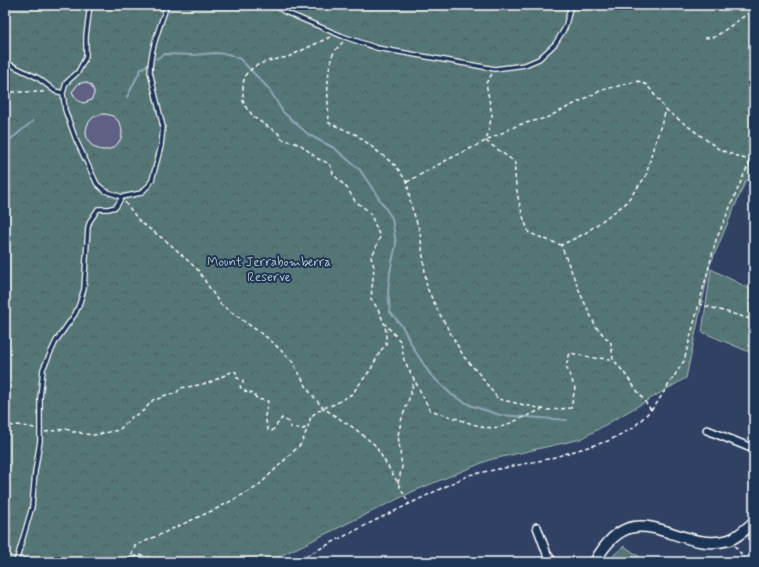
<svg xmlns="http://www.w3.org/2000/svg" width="759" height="567" font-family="Mynerve,sans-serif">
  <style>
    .forest { fill: url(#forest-crowns); stroke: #aababa }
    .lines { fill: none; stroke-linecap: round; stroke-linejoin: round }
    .stream { stroke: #8fa7ba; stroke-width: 2 }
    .building { fill: #5f6084; stroke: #fff }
    .lane-casing { stroke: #fff; stroke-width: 6 }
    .street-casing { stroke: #fff; stroke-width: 10 }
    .secondary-casing { stroke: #fff; stroke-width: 13 }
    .path { stroke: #fff; stroke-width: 1.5; stroke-dasharray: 4 3; stroke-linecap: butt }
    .lane { stroke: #1d3557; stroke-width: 3.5 }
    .street { stroke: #1d3557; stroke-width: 7 }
    .secondary { stroke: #1d3557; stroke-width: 10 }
    .labels { text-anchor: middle; stroke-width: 4; stroke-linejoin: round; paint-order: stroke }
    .park-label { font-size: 13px; fill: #b2c1c1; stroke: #1d3557 }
  </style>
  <defs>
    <pattern id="forest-crowns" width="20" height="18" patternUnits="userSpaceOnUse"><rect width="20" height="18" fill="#557676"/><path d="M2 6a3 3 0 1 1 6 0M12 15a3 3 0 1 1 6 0" fill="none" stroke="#505d5d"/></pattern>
  </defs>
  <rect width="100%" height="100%" fill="#304164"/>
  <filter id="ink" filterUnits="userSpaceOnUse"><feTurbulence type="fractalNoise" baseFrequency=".025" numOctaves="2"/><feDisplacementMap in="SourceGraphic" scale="8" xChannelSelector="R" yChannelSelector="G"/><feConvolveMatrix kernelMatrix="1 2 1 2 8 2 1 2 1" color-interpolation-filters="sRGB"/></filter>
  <g filter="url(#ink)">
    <!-- forest -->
    <path class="forest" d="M5,5H754V181L746,180L710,265L686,378L581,439L489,460L414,491L268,562H5Z
      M711,269L754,291V356L747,351L702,332Z
      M624,546L647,562H606Z"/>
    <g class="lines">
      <!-- stream -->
      <path class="stream" d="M156,59L165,54L195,55L214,53L228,54L240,59L269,89L283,112L309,135L334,148L360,170L392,218L396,244L390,272L388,292L390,312L402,326L415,351L430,374L452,395L472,406L500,415L567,420
        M127,97L141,69L147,65
        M5,144L33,121"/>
    </g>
    <!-- building -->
    <path class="building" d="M85,82L91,85L94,91V94L91,100L84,103L78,101L72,92L78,84Z
      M86 132a18 18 0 1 1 36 0a18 18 0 1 1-36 0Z"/>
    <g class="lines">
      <defs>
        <path id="lane" d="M90,5L86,36V57L78,72L66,83L63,93L65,110L76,140L97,184L105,191L122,197L141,193L149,185L152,180L161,146L163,127L150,72C150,50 160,26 167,5
          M275,5L285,12L342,36L377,48L495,69L525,65L539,59L555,44L565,28L571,5
          M5,62L38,78L55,91L63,93
          M16,562L32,507L35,472L40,441V398L43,369L56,341L75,314L79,305L84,289L88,227L90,221L98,209H108L116,207L122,197"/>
        <path id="street" d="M707,430L754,449
          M537,527L547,554L553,562"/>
        <path id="secondary" d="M595,562C635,488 677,555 729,540C738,537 747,528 754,522"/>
      </defs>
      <!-- lane casing -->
      <use href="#lane" class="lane-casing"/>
      <!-- street casing -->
      <use href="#street" class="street-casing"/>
      <!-- secondary casing -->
      <use href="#secondary" class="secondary-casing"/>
      <!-- path -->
      <path class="path" d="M330,37L288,57L268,61L255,66L246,74L243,83V101L247,109L251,113L253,117L278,133L282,139L301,145L318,159L328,163L332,168L333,174L347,188L355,201L367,210L371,215L380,237L375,250L371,257L374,267L371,299L378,309L384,323L401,342L404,360L430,410L485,428L501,427L543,409
        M705,38L715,37L754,9
        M343,42C338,47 332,53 331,60C326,79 328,104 329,123L357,135L396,166L407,182L411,205L420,232L427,288L438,311L464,357L480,375L498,399L547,410L571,408L575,388L566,366L570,353L594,358L613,359
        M492,74L486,83L492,115L486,141L515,162C514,186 520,211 529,233L561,245
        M5,92H47
        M407,182L445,161L518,125L546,118L602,90L638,81L647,85L666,110L720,150L754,162
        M125,202L140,222L169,243L198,270L220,304L269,339L292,361L309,391L323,408L354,428L375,445L398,483L409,504
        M699,304L754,320
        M651,410L625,374L613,359L611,343L596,327L581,295L561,245L584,234L625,204L646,176L652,152L666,110
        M5,420L12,426L18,425L35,428
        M45,432L67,429L73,432H79L83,434L94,435L119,430L132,417L143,411L154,399C160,400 161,396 166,395C173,392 175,397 180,388L194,386L211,382L233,371L236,372L237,378L243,380V383L241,384L240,387L249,394L251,392L253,393L257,399L268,401L265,416L268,430L272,431L282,418L289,422L290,427L303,429L308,427
        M398,483L402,467L398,435L402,418L410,396L414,380
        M735,546L747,562
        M113,562L140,555L164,562
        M132,562L131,557L135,546L218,508L257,487L301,444L308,427L311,416L323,408L335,404L352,394L371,369L381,350L386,345V331L384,324
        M294,562L374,521L469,475L548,459L608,441L633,428L655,406L684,361L716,240L745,172L754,155"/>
      <!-- lane -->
      <use href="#lane" class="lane"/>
      <!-- street -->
      <use href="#street" class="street"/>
      <!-- secondary -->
      <use href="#secondary" class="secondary"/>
    </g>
  </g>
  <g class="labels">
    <!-- park labels -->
    <g class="park-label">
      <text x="269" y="266">Mount Jerrabomberra<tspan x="269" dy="15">Reserve</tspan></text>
    </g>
  </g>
  <!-- margin -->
  <rect width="759" height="567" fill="none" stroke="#1d3557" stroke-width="20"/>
  <rect x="10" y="10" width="739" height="547" fill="none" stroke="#fff" stroke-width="1.5" filter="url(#ink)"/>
</svg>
